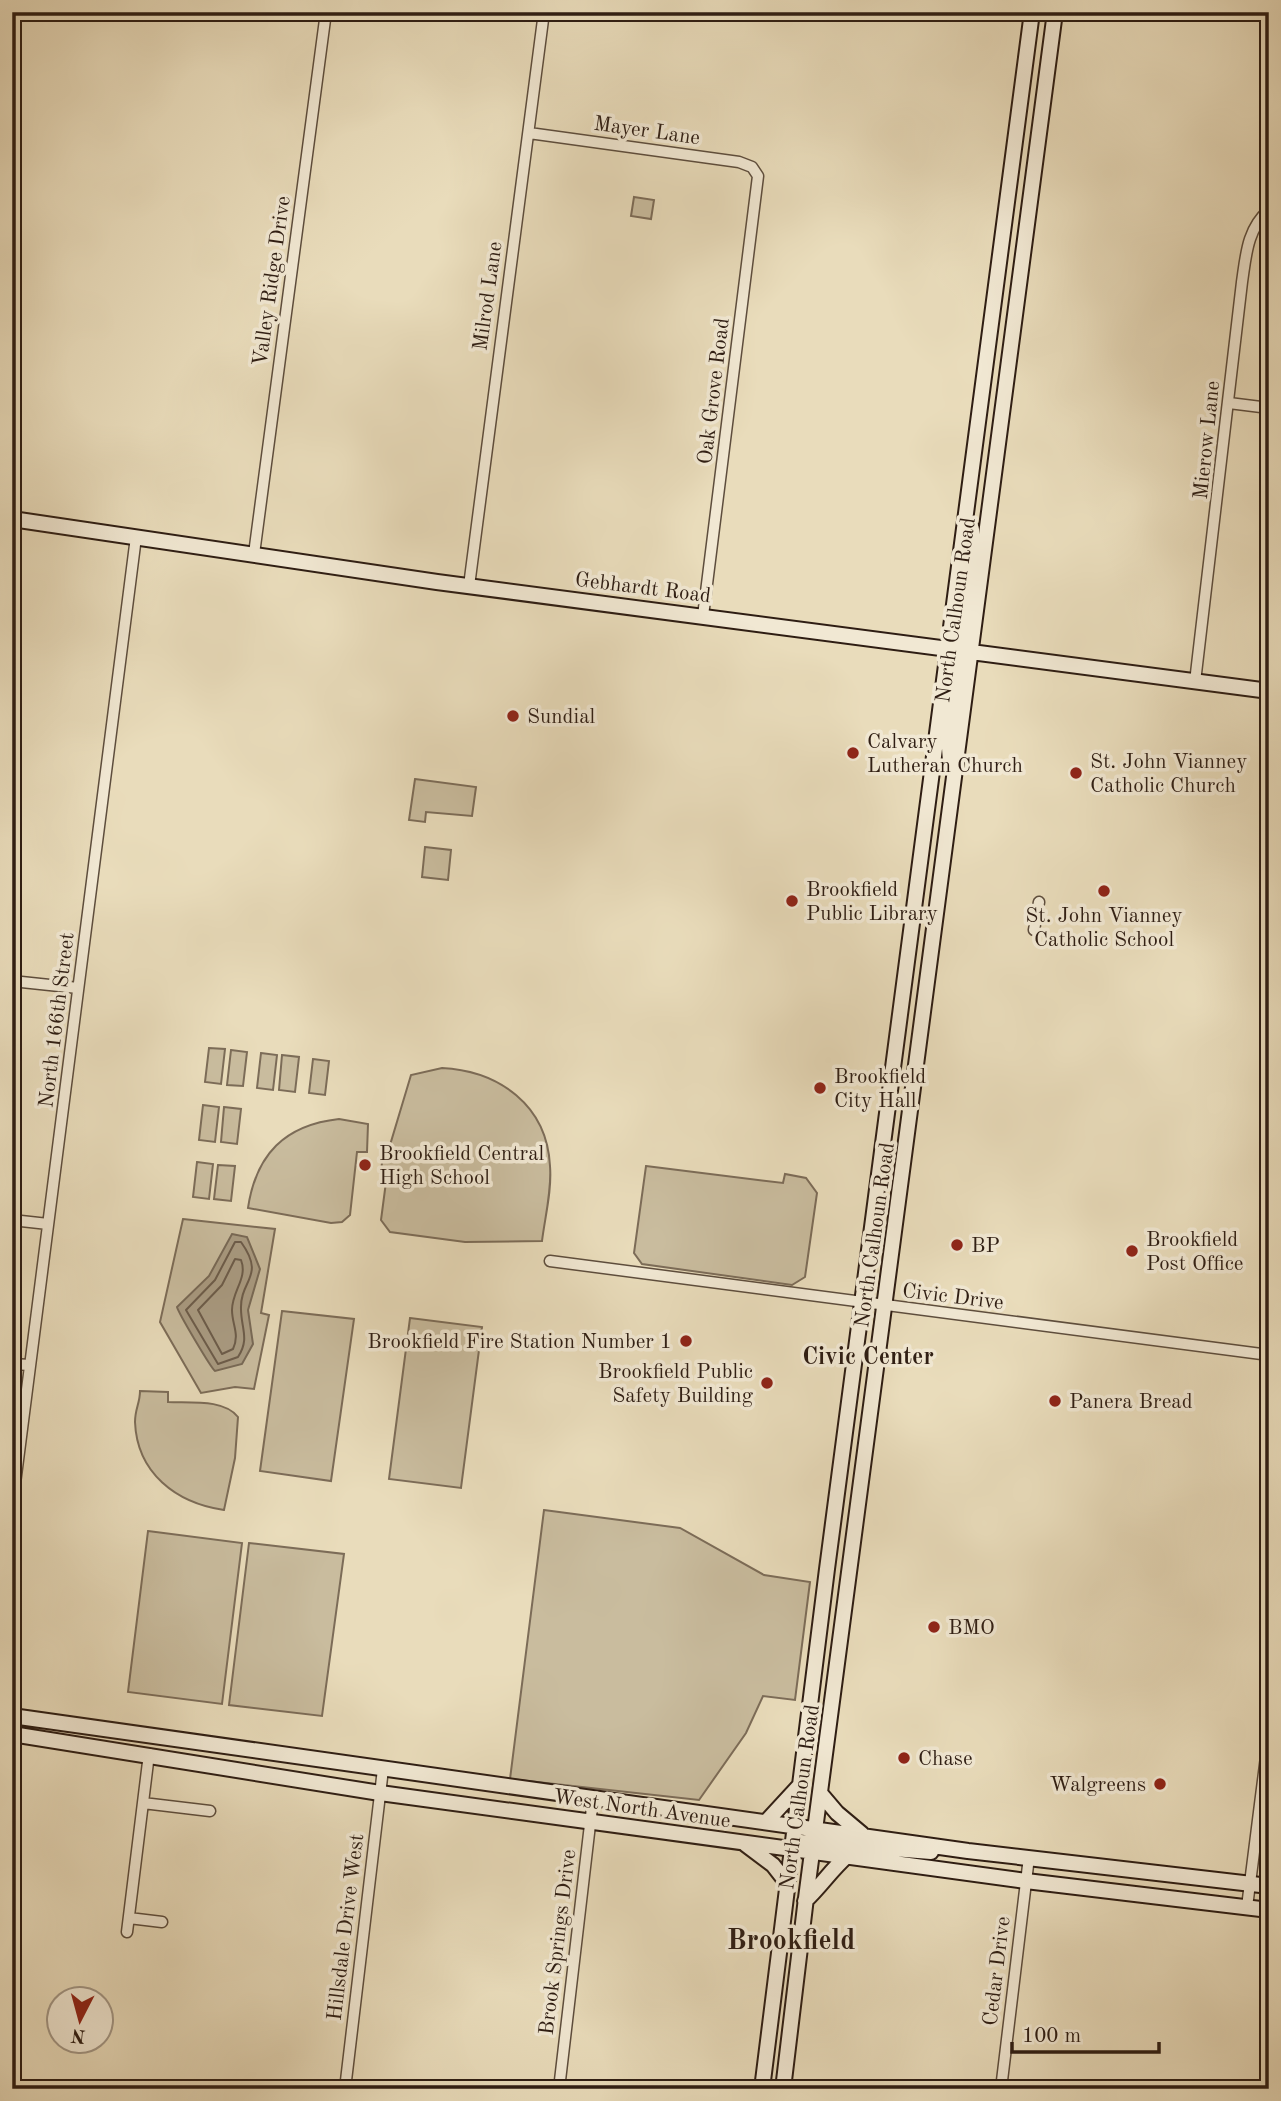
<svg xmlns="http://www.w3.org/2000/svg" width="1281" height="2101" font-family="'Old Standard TT',serif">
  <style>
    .green { fill: #c9bc9e; stroke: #7c6c58; stroke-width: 2 }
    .water { fill: #a99b82; stroke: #786956; stroke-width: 2 }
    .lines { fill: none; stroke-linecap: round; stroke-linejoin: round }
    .shore { stroke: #6c5c4a; stroke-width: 2 }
    .street-casing { stroke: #5d4d3d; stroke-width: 13 }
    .secondary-casing { stroke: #2e1d13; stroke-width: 18 }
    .street { stroke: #f1e8d3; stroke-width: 10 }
    .secondary { stroke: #f1e8d3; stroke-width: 14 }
    .poi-dot { fill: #8f2418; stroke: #f1e8d3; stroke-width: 2.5 }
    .labels { text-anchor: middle; stroke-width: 7; stroke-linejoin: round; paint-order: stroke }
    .street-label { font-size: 21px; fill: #2e1d13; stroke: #f1e8d3 }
    .poi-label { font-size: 21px; fill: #2e1d13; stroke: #f1e8d3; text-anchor: start }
    .quarter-label { font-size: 24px; font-weight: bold; fill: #2e1d13; stroke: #f1e8d3 }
    .district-label { font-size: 28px; font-weight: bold; fill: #2e1d13; stroke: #f1e8d3 }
  </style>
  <rect width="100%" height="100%" fill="#e9dcbb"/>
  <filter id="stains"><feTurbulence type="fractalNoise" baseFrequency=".00286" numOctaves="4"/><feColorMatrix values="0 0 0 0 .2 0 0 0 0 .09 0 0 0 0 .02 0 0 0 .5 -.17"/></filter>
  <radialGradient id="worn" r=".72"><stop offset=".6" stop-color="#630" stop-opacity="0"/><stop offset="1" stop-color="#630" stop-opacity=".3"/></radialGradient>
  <!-- green -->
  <path class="green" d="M634,197L654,200L651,219L631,216Z
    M415,779L476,787L472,816L426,812L425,822L409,820Z
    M425,847L451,850L448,880L422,877Z
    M209,1048L225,1049L221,1084L205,1082Z
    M231,1050L247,1052L243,1086L227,1085Z
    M261,1053L277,1055L273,1090L257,1088Z
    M282,1055L299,1057L295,1092L279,1090Z
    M313,1059L329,1061L325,1095L309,1093Z
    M442,1068C499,1071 547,1105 550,1166C552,1190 545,1217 542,1241L465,1242L390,1232L381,1220L386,1182L380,1181L384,1144L390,1145L411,1075Z
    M203,1105L219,1107L215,1142L199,1140Z
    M224,1107L241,1109L237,1144L221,1142Z
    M339,1119L368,1124L367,1152H357L350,1215L342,1222L331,1223L248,1208C256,1154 285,1125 339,1119Z
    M197,1162L213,1164L209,1199L193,1197Z
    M218,1165L235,1166L231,1201L214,1199Z
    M646,1166L783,1183L785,1174L806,1178L817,1193L805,1277L792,1285L642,1264L634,1253Z
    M183,1219L275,1229L261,1313L269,1315L254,1389L235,1387L201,1393L160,1322Z
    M282,1311L354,1319L331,1481L260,1471Z
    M410,1318L482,1327L461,1488L389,1479Z
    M140,1391L168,1392V1402C191,1403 224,1399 238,1417L235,1458L224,1510C176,1503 137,1473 135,1422C135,1409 140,1403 140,1391Z
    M544,1510L680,1528L764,1575L810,1582L795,1700L763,1696L746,1733L699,1800L510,1779Z
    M148,1531L242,1543L222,1704L128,1692Z
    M249,1543L344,1554L322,1716L229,1705Z"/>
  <!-- water -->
  <path class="water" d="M232,1234L247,1237L260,1269L248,1310L253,1344L242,1364L215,1371C211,1368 179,1314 177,1307L209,1276Z"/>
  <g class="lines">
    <!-- shore -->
    <path class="shore" d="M235,1242H241C266,1277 240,1279 241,1309C241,1328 250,1339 238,1357L218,1364L186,1310L215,1280Z
      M235,1259L241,1260C248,1278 232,1291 232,1310C232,1325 240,1334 233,1349L222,1354L198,1310L222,1285Z"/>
    <defs>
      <path id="street" d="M529,133L739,162L752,167L758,176L703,616
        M1229,403L1269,408
        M254,554L326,12
        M469,586L544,12
        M1195,682L1242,282C1246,255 1247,229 1269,210
        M1034,930L1039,902
        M12,981L78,988
        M12,1220L48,1224
        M550,1261L1269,1355
        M12,1364L30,1365
        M12,1507L136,537
        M143,1803L210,1811
        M1247,1907L1269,1733
        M129,1918L162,1922
        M127,1932L149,1754
        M345,2089L383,1769
        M559,2089L593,1799
        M1001,2089L1029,1857"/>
      <path id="secondary" d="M12,519L437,582L1269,691
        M950,647L957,652L958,660L949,748L950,761
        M971,651L961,642L972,561V529
        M12,1716L968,1851L1269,1886
        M12,1734L380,1793L1026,1881L1269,1910
        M820,1793L837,1813L862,1834
        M766,1822L801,1784
        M805,1842L931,1852
        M745,1844L773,1865L787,1883
        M805,1901C821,1886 831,1870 847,1856
        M762,2089L827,1569L1032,12
        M783,2089L806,1898L1055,12"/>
    </defs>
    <!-- street casing -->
    <use href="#street" class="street-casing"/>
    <!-- secondary casing -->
    <use href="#secondary" class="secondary-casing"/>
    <!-- street -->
    <use href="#street" class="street"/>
    <!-- secondary -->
    <use href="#secondary" class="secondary"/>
  </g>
  <!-- markers -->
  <g class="poi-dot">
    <circle cx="513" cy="716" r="7"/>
    <circle cx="853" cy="753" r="7"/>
    <circle cx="1076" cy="773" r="7"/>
    <circle cx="1104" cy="891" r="7"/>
    <circle cx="792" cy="901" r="7"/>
    <circle cx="820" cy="1088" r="7"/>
    <circle cx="365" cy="1165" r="7"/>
    <circle cx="957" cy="1245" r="7"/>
    <circle cx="1132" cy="1251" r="7"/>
    <circle cx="686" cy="1341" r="7"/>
    <circle cx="767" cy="1383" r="7"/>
    <circle cx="1055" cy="1401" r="7"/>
    <circle cx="934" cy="1627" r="7"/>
    <circle cx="904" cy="1758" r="7"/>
    <circle cx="1160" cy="1784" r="7"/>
  </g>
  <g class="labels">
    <!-- street labels -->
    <g class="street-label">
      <text transform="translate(647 130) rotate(8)" y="7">Mayer Lane</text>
      <text transform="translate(271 281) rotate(-82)" y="7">Valley Ridge Drive</text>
      <text transform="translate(487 296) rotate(-82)" y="7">Milrod Lane</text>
      <text transform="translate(713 391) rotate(-83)" y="7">Oak Grove Road</text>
      <text transform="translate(1206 440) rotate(-84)" y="7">Mierow Lane</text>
      <text transform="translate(643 587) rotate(7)" y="7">Gebhardt Road</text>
      <text transform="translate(955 610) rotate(-82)" y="7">North Calhoun Road</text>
      <text transform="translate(56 1020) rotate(-83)" y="7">North 166th Street</text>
      <text transform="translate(874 1235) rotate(-82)" y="7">North Calhoun Road</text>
      <text transform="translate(953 1296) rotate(7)" y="7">Civic Drive</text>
      <text transform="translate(799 1797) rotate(-82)" y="7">North Calhoun Road</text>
      <text transform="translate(642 1808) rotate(8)" y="7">West North Avenue</text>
      <text transform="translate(345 1927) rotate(-83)" y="7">Hillsdale Drive West</text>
      <text transform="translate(557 1942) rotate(-83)" y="7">Brook Springs Drive</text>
      <text transform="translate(996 1971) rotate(-83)" y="7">Cedar Drive</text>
    </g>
    <!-- poi labels -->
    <g class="poi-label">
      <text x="527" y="723">Sundial</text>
      <text x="867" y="748">Calvary<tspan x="867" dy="24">Lutheran Church</tspan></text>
      <text x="1090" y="768">St. John Vianney<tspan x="1090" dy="24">Catholic Church</tspan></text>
      <text x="806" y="896">Brookfield<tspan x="806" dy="24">Public Library</tspan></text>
      <text x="1104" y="922" text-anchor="middle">St. John Vianney<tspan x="1104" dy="24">Catholic School</tspan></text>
      <text x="834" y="1083">Brookfield<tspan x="834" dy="24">City Hall</tspan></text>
      <text x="379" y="1160">Brookfield Central<tspan x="379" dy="24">High School</tspan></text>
      <text x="1146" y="1246">Brookfield<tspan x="1146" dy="24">Post Office</tspan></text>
      <text x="971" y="1252">BP</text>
      <text x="672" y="1348" text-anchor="end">Brookfield Fire Station Number 1</text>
      <text x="753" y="1378" text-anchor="end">Brookfield Public<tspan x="753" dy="24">Safety Building</tspan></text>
      <text x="1069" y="1408">Panera Bread</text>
      <text x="948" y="1634">BMO</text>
      <text x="918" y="1765">Chase</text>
      <text x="1146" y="1791" text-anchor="end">Walgreens</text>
    </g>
    <!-- quarter labels -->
    <g class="quarter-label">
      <text x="868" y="1364">Civic Center</text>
    </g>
    <!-- district labels -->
    <g class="district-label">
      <text x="791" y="1949">Brookfield</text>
    </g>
  </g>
  <!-- margin -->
  <rect width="1281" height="2101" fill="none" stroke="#e9dcbb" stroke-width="42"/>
  <rect x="14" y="14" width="1253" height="2073" fill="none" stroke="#2e1d13" stroke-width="3.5"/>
  <rect x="21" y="21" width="1239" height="2059" fill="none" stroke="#2e1d13" stroke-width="2"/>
  <!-- north arrow -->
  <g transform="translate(80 2020) rotate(186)"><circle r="33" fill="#f1e8d3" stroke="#a39786" stroke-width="2"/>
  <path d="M0-5L12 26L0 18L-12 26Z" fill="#8f2418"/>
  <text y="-10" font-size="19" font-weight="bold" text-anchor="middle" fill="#2e1d13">N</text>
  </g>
  <!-- scale -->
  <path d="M1012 2042v10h147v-10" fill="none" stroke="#2e1d13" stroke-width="3.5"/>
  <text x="1022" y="2042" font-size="21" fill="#2e1d13" stroke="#f1e8d3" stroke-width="5" paint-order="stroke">100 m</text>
  <rect width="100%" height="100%" filter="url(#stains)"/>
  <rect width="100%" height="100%" fill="url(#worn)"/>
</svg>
